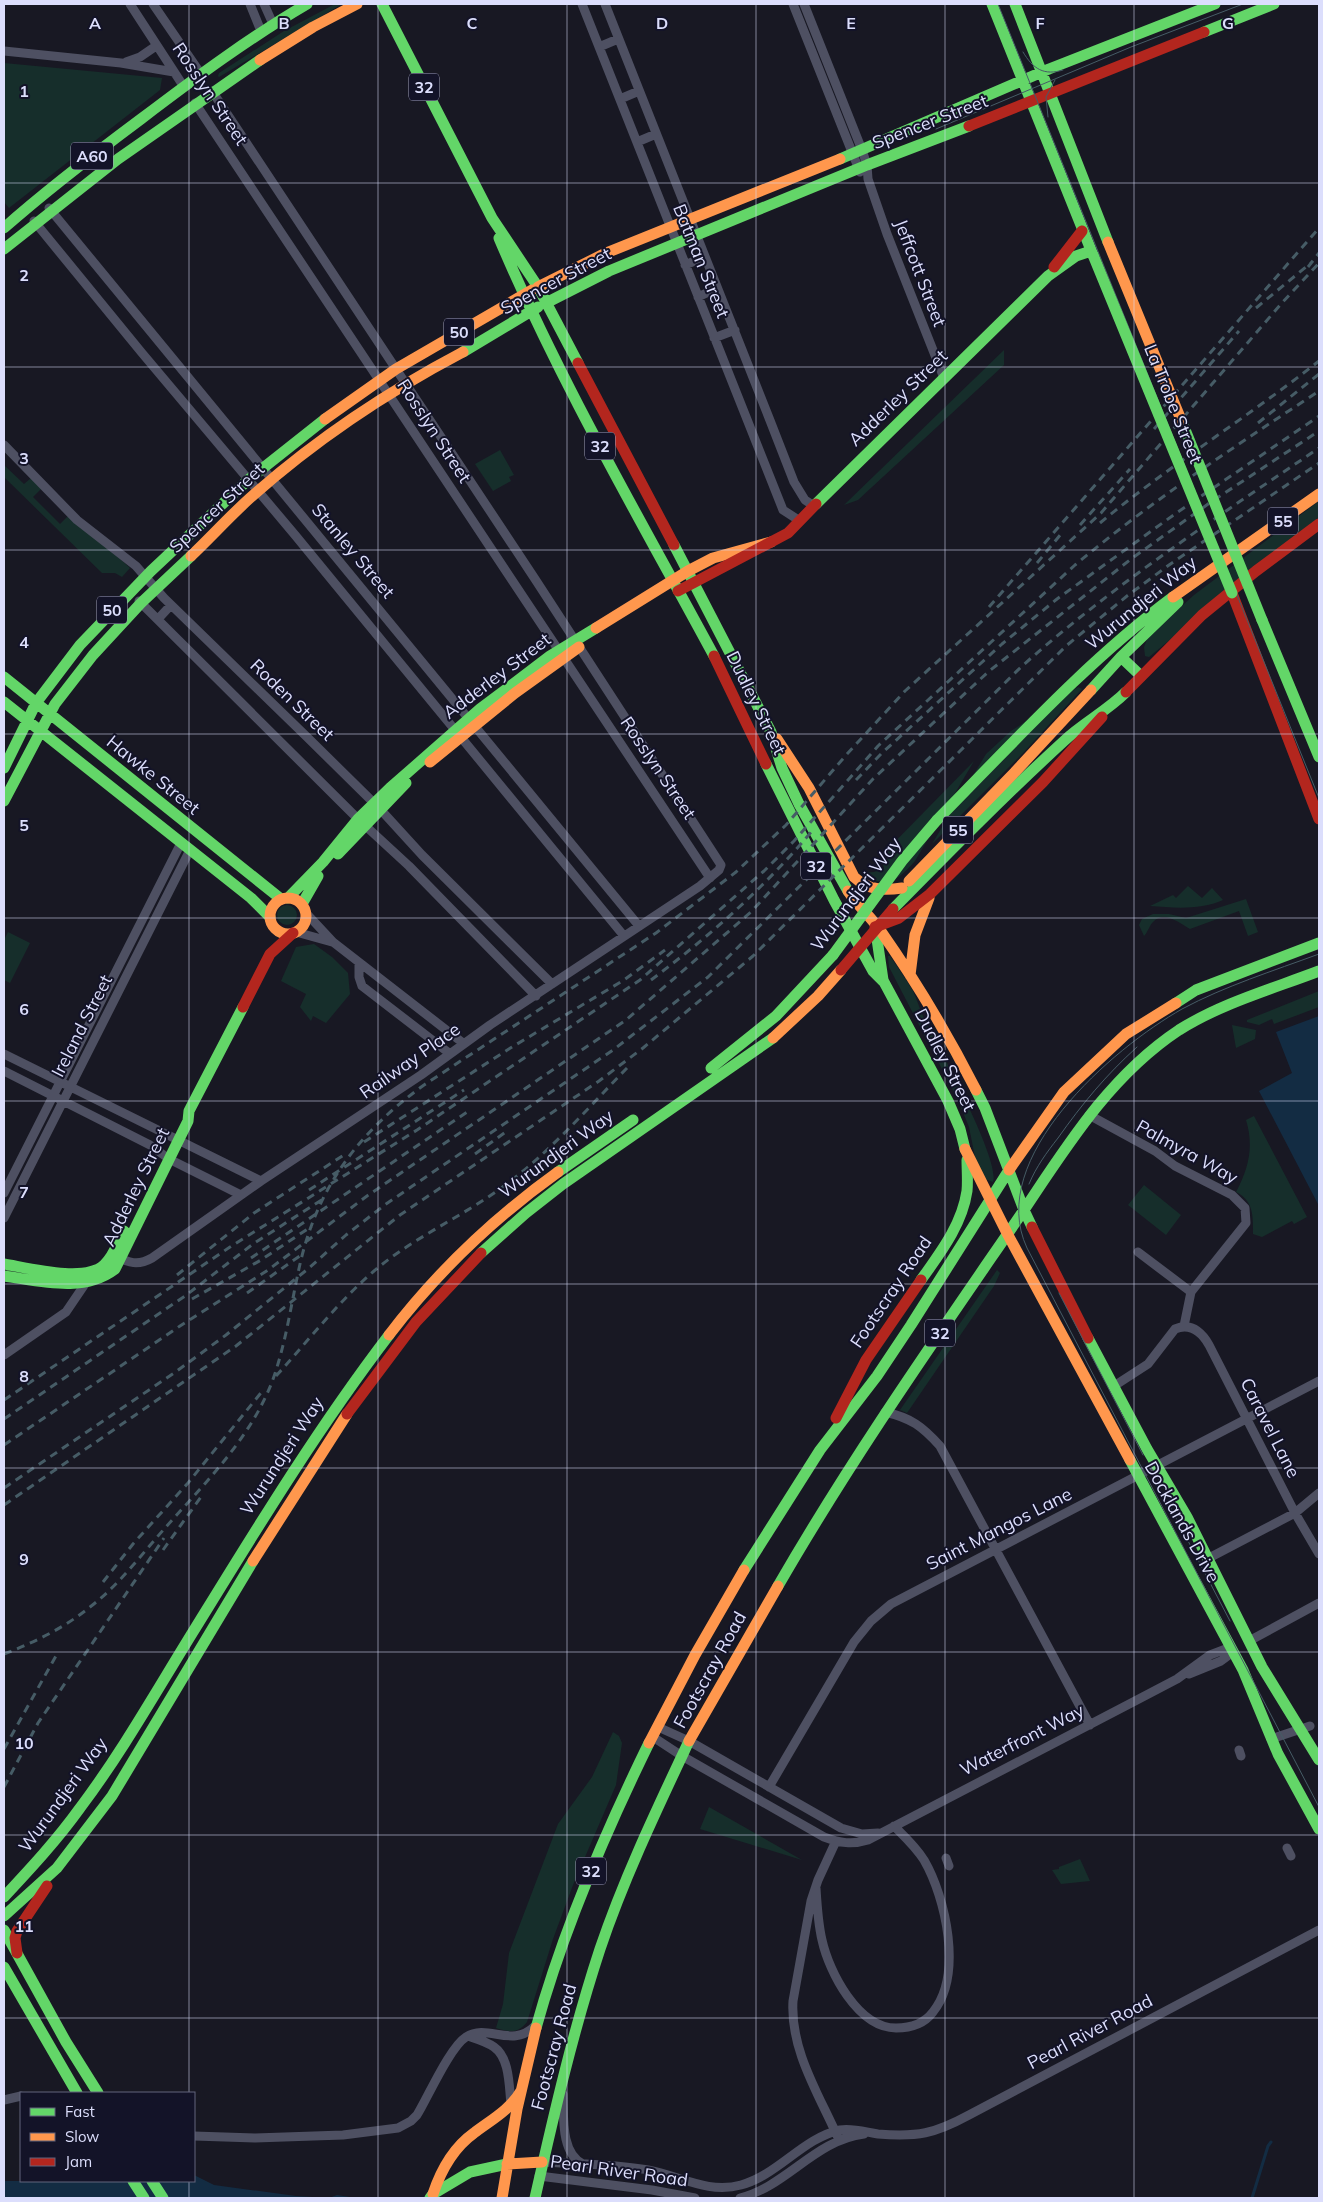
<svg xmlns="http://www.w3.org/2000/svg" width="1323" height="2202" font-family="Mulish,sans-serif">
  <style>
    .green { fill: #162e2b }
    .water { fill: #132c43 }
    .lines { fill: none; stroke-linecap: round; stroke-linejoin: round }
    .stream { stroke: #132c43; stroke-width: 3 }
    .street { stroke: #4e5062; stroke-width: 9 }
    .fast { stroke: #63d668; stroke-width: 11 }
    .slow { stroke: #ff974d; stroke-width: 11 }
    .jam { stroke: #b3261e; stroke-width: 11 }
    .tram { stroke: #465c66; stroke-width: 1 }
    .rail { stroke: #465c66; stroke-width: 3; stroke-dasharray: 8 6; stroke-linecap: butt }
    .fast-bridge { stroke: #63d668; stroke-width: 11 }
    .slow-bridge { stroke: #ff974d; stroke-width: 11 }
    .jam-bridge { stroke: #b3261e; stroke-width: 11 }
    .grid { fill: none; stroke: #dcdefc; stroke-width: 1; stroke-opacity: 0.55 }
    .labels { text-anchor: middle; stroke-width: 4; stroke-linejoin: round; paint-order: stroke }
    .shield { fill: #131328; stroke: #a0a1bc; stroke-width: 1 }
    .shield-label { font-size: 16px; font-weight: bold; fill: #dcdefc }
    .street-label { font-size: 18px; fill: #dcdefc; stroke: #131328 }
    .grid-label { font-size: 16px; text-anchor: middle; font-weight: bold; fill: #dcdefc; stroke: #131328; stroke-width: 4; stroke-linejoin: round; paint-order: stroke }
  </style>
  <rect width="100%" height="100%" fill="#181823"/>
  <!-- green -->
  <path class="green" d="M335,4H342L219,77L218,76L219,73L284,31Z
    M4,63L162,78L160,90L9,208L4,202Z
    M1004,350V365L858,500L844,505Z
    M500,450L514,475L509,477L511,481L493,491L475,464Z
    M4,465L24,484L31,478L42,488L33,497L60,524L69,515C88,536 109,548 130,568L122,577L115,573H102L4,477Z
    M1319,501V517L1149,657L1145,656L1144,647L1148,637L1194,595Z
    M1078,687L1082,689L1023,753L932,844L986,754L1011,731Z
    M974,761L915,861C898,880 886,891 862,873L874,872L884,868L881,856Z
    M1188,886L1202,898L1212,888L1223,900C1201,910 1175,908 1150,906L1173,895L1176,898Z
    M1246,899L1258,932L1248,936L1239,911L1190,929C1179,923 1164,910 1153,922C1149,926 1148,932 1144,936L1139,925L1142,919L1153,914H1169L1186,918Z
    M277 915a10 10 0 1 1 20 0a10 10 0 1 1-20 0Z
    M8,932L30,943L10,983L4,980V940Z
    M314,944L332,957L348,973L350,994L326,1023L313,1016L311,1021L300,1007L306,994L281,981L296,947Z
    M888,956H890C898,968 906,979 913,991C917,999 919,1008 923,1016C936,1043 1001,1160 993,1182L985,1179L976,1162L969,1127L957,1098L889,967Z
    M1319,991V1007L1274,1024L1272,1019L1259,1025L1247,1022V1020Z
    M1232,1025L1256,1030L1255,1039L1236,1048Z
    M1254,1116L1307,1217L1294,1224L1292,1221L1262,1237L1253,1234C1253,1217 1254,1201 1236,1192C1249,1168 1254,1146 1246,1120Z
    M1144,1185L1181,1215L1166,1235L1128,1205Z
    M997,1270L1000,1273L994,1286L907,1413L900,1410Z
    M613,1732L619,1736L622,1743L616,1785L573,1885L553,1939L527,2022C518,2034 509,2032 496,2028L503,2004L509,1953L558,1824L592,1777Z
    M709,1807L802,1860L700,1829Z
    M1080,1859L1090,1881L1061,1884L1052,1870L1059,1869V1867Z"/>
  <!-- water -->
  <path class="water" d="M1319,1016V1206L1259,1091L1292,1073L1276,1032Z
    M194,2175L214,2185L296,2196L329,2198L337,2195L356,2198H4V2181H194Z"/>
  <g class="lines">
    <!-- stream -->
    <path class="stream" d="M1252,2198L1268,2146L1271,2142"/>
    <!-- street -->
    <path class="street" d="M130,4L184,87
      M153,4L201,74
      M250,4L261,31
      M264,4L273,24
      M582,4L783,510L800,521
      M605,4C667,163 732,322 794,482L805,500L814,506
      M793,4L860,172
      M804,4L862,150L867,165L868,179L887,234L944,378
      M599,47L618,39
      M4,51L121,63L174,72
      M126,62L140,57L156,46
      M620,99L639,91
      M195,103L710,878
      M637,142L656,134
      M49,208L639,926
      M34,221L142,353L295,535L624,936
      M685,265L704,257
      M698,297L717,288
      M714,338L735,330
      M4,445L77,520L136,566L164,598L307,737L380,809L422,855L552,984
      M139,601L358,819L409,866L536,996
      M158,619L171,605
      M306,913L333,942L463,1043
      M296,932L332,942
      M359,963V977L362,986L449,1053
      M4,1054L261,1181
      M4,1071L150,1145L169,1159L241,1195
      M1089,1115L1155,1151L1175,1166L1232,1195L1245,1208L1246,1223L1191,1292L1184,1326
      M4,1193L181,843
      M4,1218L190,850
      M1138,1252L1191,1292
      M115,1256C129,1263 138,1266 152,1258L261,1181L421,1075L490,1025L700,886L719,870L721,865L535,579L212,91
      M4,1355L66,1312L85,1284
      M1114,1386L1148,1364L1175,1329C1190,1323 1201,1331 1209,1345L1295,1513L1319,1554
      M885,1412C911,1418 922,1426 940,1446L1090,1725
      M1207,1559L1295,1513L1319,1493
      M1249,1641L1319,1603
      M1189,1674L1221,1661L1233,1652
      M658,1727L689,1741L841,1828L862,1834L878,1833
      M653,1737L682,1756L824,1837C840,1843 852,1845 868,1840L1135,1701L1177,1679L1210,1655L1231,1647
      M1271,1739L1310,1726
      M1239,1750L1241,1756
      M769,1787L854,1642L871,1621L891,1604L1319,1381
      M836,1841L818,1880L811,1901L793,2001C790,2051 820,2096 839,2140
      M1287,1848L1291,1856
      M946,1858L949,1866
      M816,1888C817,1905 818,1923 822,1940C829,1972 858,2028 896,2028C909,2028 924,2024 933,2012C963,1975 946,1898 924,1860C916,1847 905,1837 894,1826
      M468,2036C477,2039 487,2042 494,2047C510,2058 509,2087 511,2104
      M563,2094C564,2115 560,2153 583,2164
      M4,2100L21,2096
      M194,2136L255,2138L343,2135L398,2128L411,2121L417,2115C428,2097 450,2047 466,2037C488,2023 512,2049 535,2026
      M542,2162C577,2164 614,2164 648,2170C680,2176 708,2194 741,2185C778,2175 803,2138 840,2130C853,2128 865,2132 878,2134C918,2137 934,2134 969,2115L1319,1930
      M539,2176L652,2190L695,2198
      M740,2198C787,2186 815,2140 864,2134"/>
    <!-- fast -->
    <path class="fast" d="M382,4L492,218L538,287L578,363
      M992,4L1093,255
      M1015,4L1108,242
      M1204,32L1274,4
      M840,159L1049,69L1215,4
      M4,228C48,189 94,154 141,119C195,78 249,38 307,4
      M499,238C560,382 640,519 714,656
      M4,249L118,159L260,60
      M546,303L609,271L867,165L969,126
      M463,352L538,307
      M816,504L1048,276L1076,256L1091,251
      M674,545L771,732L782,768L799,804L848,891
      M1262,620L1319,757
      M1121,657L1141,676
      M4,677L281,899
      M1091,690L1121,657L1178,602
      M4,702L251,898L270,917
      M766,764L834,900L873,971L884,982L948,1101L960,1129L965,1149
      M4,768L36,703L80,645L151,571L248,480L325,419
      M4,801L55,704L93,655L141,603L191,556
      M937,820C1013,743 1086,662 1173,597
      M338,854L406,783
      M288,898L323,862L358,819L390,788L480,709L550,656L596,628
      M302,904L318,876
      M893,909C949,852 1005,795 1064,741C1083,723 1107,711 1126,692
      M878,926L877,939L883,980
      M1176,1003L1196,990L1319,943
      M711,1068L776,1016L833,955
      M558,1172L633,1120
      M1032,1227L1024,1210C1068,1144 1111,1075 1179,1030C1222,1003 1272,989 1319,971
      M481,1253L526,1213L563,1184L773,1038
      M4,1264C28,1268 85,1283 104,1265C114,1256 118,1242 124,1231
      M4,1276C41,1281 83,1293 115,1269L188,1121L189,1111L243,1007
      M921,1280C940,1253 962,1225 967,1191C968,1181 967,1170 967,1160
      M1088,1338L1147,1449L1187,1517L1262,1667L1319,1760
      M1130,1460L1243,1670L1278,1754L1319,1829
      M744,1570L820,1450L877,1376L911,1325L1009,1170
      M778,1586C853,1456 939,1334 1024,1210L985,1108L976,1090
      M4,1897C31,1868 57,1840 80,1808C123,1751 158,1688 196,1627C257,1528 318,1428 389,1335
      M4,1916L57,1868L112,1796L253,1561
      M4,1930L66,2042L98,2093
      M4,1967L77,2093
      M536,2028C563,1930 604,1835 649,1743
      M133,2181L144,2198
      M152,2181L163,2198
      M430,2198L433,2194L470,2172L507,2164
      M535,2198C554,2114 573,2031 600,1949C624,1878 657,1809 689,1741"/>
    <!-- slow -->
    <path class="slow" d="M260,60L313,27L357,4
      M538,287L606,253L840,159
      M325,419L396,369L532,290
      M191,556C211,537 230,516 250,498C314,441 387,392 463,352
      M1173,597L1319,494
      M596,628L688,571L713,558L771,542
      M777,739L809,788L854,877C868,890 883,891 902,888
      M430,762L515,693L579,647
      M909,881L1015,772L1091,690
      M848,891C857,905 870,916 880,930C915,980 948,1035 976,1090
      M270 916a18 18 0 1 1 36 0a18 18 0 1 1-36 0Z
      M910,975L915,935L929,898
      M773,1038L818,996L841,970
      M965,1149L1008,1235
      M1009,1170L1064,1092L1126,1034L1176,1003
      M1008,1235L1130,1460
      M389,1335C437,1272 494,1218 558,1172
      M253,1561L347,1414
      M689,1741L778,1586
      M649,1743L695,1655L744,1570
      M507,2164L542,2162
      M433,2194C441,2170 453,2148 474,2133C491,2120 510,2110 521,2091
      M502,2198L517,2109L536,2028"/>
    <!-- jam -->
    <path class="jam" d="M969,126L1204,32
      M1054,267L1082,231
      M578,363L674,545
      M678,591L788,533L816,504
      M1232,593L1319,819
      M714,656L766,764
      M1126,692L1202,615L1256,571L1319,524
      M875,927L899,918L930,894L1043,782L1102,717
      M243,1007L270,954L293,933
      M1032,1227L1088,1338
      M347,1414L416,1322L481,1253
      M836,1418L866,1360L921,1280
      M17,1953L15,1938L17,1931L47,1886"/>
    <!-- tram -->
    <path class="tram" d="M998,4L1319,798
      M1023,52C1033,69 1044,76 1063,70
      M1048,117L1046,97L1055,80
      M936,129L1131,47L1243,4
      M1319,954C1273,971 1225,986 1182,1009C1113,1048 985,1158 1027,1248L1319,1807
      M1029,1184C1036,1167 1047,1152 1058,1138C1082,1104 1106,1075 1137,1047
      M1059,1293L1143,1455
      M1164,1495L1230,1621"/>
    <!-- rail -->
    <path class="rail" d="M1308,267L1319,253
      M1256,308L1312,262
      M1258,423L1319,374
      M1154,429L1239,331
      M1100,523C1170,465 1248,417 1319,361
      M1080,525L1130,469
      M1037,563L1061,534
      M989,607L1319,228
      M856,780L882,753L1002,644L1057,599L1175,514L1319,416
      M651,980C710,936 765,887 812,831
      M364,1142L512,1047L624,980L665,950
      M475,1154L507,1131
      M309,1190L464,1090
      M251,1258L470,1110
      M177,1275L254,1213L347,1153
      M247,1293L304,1253
      M192,1299L261,1260L312,1226
      M276,1376C308,1341 338,1302 374,1271C414,1237 462,1217 504,1186C550,1152 587,1109 627,1068
      M4,1400L230,1247L417,1130L640,980L764,871L794,841L878,746L1075,565C1154,499 1234,447 1319,391
      M4,1419L185,1296L253,1244L323,1199
      M4,1445L180,1326L268,1270L367,1196L626,1020L751,912L873,779L988,672L1131,559L1211,502L1319,431
      M4,1488L174,1373L226,1335L309,1268L346,1235L386,1204L613,1050L708,977L1021,667C1113,585 1217,517 1319,448
      M4,1505L236,1346L400,1215L599,1081L643,1048L753,956L1066,646L1127,596L1169,565L1319,463
      M163,1550L201,1497
      M103,1582L133,1544L188,1483L264,1389
      M4,1654C35,1642 64,1628 90,1607C119,1585 141,1555 165,1528C205,1483 250,1439 272,1382C286,1344 291,1304 300,1264C318,1186 359,1132 424,1085L656,933L736,872L786,825L847,754L905,691L1101,513L1281,304L1319,263
      M4,1749L57,1654
      M4,1787L38,1723L164,1538"/>
    <!-- fast-bridge -->
    <path class="fast-bridge" d="M1093,255L1232,593
      M1182,422L1262,620
      M833,955L902,861L937,820"/>
    <!-- slow-bridge -->
    <path class="slow-bridge" d="M1108,242L1182,422"/>
    <!-- jam-bridge -->
    <path class="jam-bridge" d="M841,970L893,909"/>
  </g>
  <!-- grid -->
  <path class="grid" d="M189,4V2093M378,4V2198M567,4V2198M756,4V2198M945,4V2198M1134,4V2198M4,183H1319M4,367H1319M4,550H1319M4,734H1319M4,918H1319M4,1101H1319M4,1284H1319M4,1468H1319M4,1652H1319M4,1835H1319M4,2018H1319M189,2181V2198"/>
  <g class="labels">
    <!-- shield labels -->
    <g class="shield">
      <rect x="409" y="73.5" width="30" height="27" rx="4"/>
      <rect x="71" y="142.5" width="42" height="27" rx="4"/>
      <rect x="444" y="318.5" width="30" height="27" rx="4"/>
      <rect x="585" y="432.5" width="30" height="27" rx="4"/>
      <rect x="1268" y="507.5" width="30" height="27" rx="4"/>
      <rect x="97" y="596.5" width="30" height="27" rx="4"/>
      <rect x="943" y="816.5" width="30" height="27" rx="4"/>
      <rect x="801" y="852.5" width="30" height="27" rx="4"/>
      <rect x="925" y="1319.5" width="30" height="27" rx="4"/>
      <rect x="576" y="1857.5" width="30" height="27" rx="4"/>
    </g>
    <g class="shield-label">
      <text x="424" y="93">32</text>
      <text x="92" y="162">A60</text>
      <text x="459" y="338">50</text>
      <text x="600" y="452">32</text>
      <text x="1283" y="527">55</text>
      <text x="112" y="616">50</text>
      <text x="958" y="836">55</text>
      <text x="816" y="872">32</text>
      <text x="940" y="1339">32</text>
      <text x="591" y="1877">32</text>
    </g>
    <!-- street labels -->
    <g class="street-label">
      <text transform="translate(210 94) rotate(56)" y="6">Rosslyn Street</text>
      <text transform="translate(930 122) rotate(-21)" y="6">Spencer Street</text>
      <text transform="translate(701 261) rotate(68)" y="6">Batman Street</text>
      <text transform="translate(920 273) rotate(69)" y="6">Jeffcott Street</text>
      <text transform="translate(556 281) rotate(-28)" y="6">Spencer Street</text>
      <text transform="translate(898 398) rotate(-44)" y="6">Adderley Street</text>
      <text transform="translate(1173 404) rotate(68)" y="6">La Trobe Street</text>
      <text transform="translate(434 431) rotate(57)" y="6">Rosslyn Street</text>
      <text transform="translate(217 508) rotate(-43)" y="6">Spencer Street</text>
      <text transform="translate(353 551) rotate(50)" y="6">Stanley Street</text>
      <text transform="translate(1141 603) rotate(-39)" y="6">Wurundjeri Way</text>
      <text transform="translate(497 676) rotate(-37)" y="6">Adderley Street</text>
      <text transform="translate(292 700) rotate(44)" y="6">Roden Street</text>
      <text transform="translate(756 703) rotate(64)" y="6">Dudley Street</text>
      <text transform="translate(658 768) rotate(56)" y="6">Rosslyn Street</text>
      <text transform="translate(153 775) rotate(39)" y="6">Hawke Street</text>
      <text transform="translate(856 894) rotate(-53)" y="6">Wurundjeri Way</text>
      <text transform="translate(82 1026) rotate(-63)" y="6">Ireland Street</text>
      <text transform="translate(945 1060) rotate(63)" y="6">Dudley Street</text>
      <text transform="translate(410 1061) rotate(-35)" y="6">Railway Place</text>
      <text transform="translate(1187 1152) rotate(29)" y="6">Palmyra Way</text>
      <text transform="translate(556 1154) rotate(-36)" y="6">Wurundjeri Way</text>
      <text transform="translate(136 1187) rotate(-64)" y="6">Adderley Street</text>
      <text transform="translate(891 1292) rotate(-56)" y="6">Footscray Road</text>
      <text transform="translate(1270 1428) rotate(63)" y="6">Caravel Lane</text>
      <text transform="translate(282 1456) rotate(-57)" y="6">Wurundjeri Way</text>
      <text transform="translate(1182 1522) rotate(61)" y="6">Docklands Drive</text>
      <text transform="translate(999 1529) rotate(-27)" y="6">Saint Mangos Lane</text>
      <text transform="translate(710 1670) rotate(-61)" y="6">Footscray Road</text>
      <text transform="translate(1022 1740) rotate(-27)" y="6">Waterfront Way</text>
      <text transform="translate(63 1795) rotate(-54)" y="6">Wurundjeri Way</text>
      <text transform="translate(1090 2032) rotate(-28)" y="6">Pearl River Road</text>
      <text transform="translate(554 2047) rotate(-75)" y="6">Footscray Road</text>
      <text transform="translate(619 2171) rotate(8)" y="6">Pearl River Road</text>
    </g>
  </g>
  <g class="grid-label">
    <text x="95" y="29">A</text>
    <text x="284" y="29">B</text>
    <text x="472" y="29">C</text>
    <text x="662" y="29">D</text>
    <text x="851" y="29">E</text>
    <text x="1040" y="29">F</text>
    <text x="1228" y="29">G</text>
    <text x="24" y="97">1</text>
    <text x="24" y="281">2</text>
    <text x="24" y="464">3</text>
    <text x="24" y="648">4</text>
    <text x="24" y="831">5</text>
    <text x="24" y="1015">6</text>
    <text x="24" y="1198">7</text>
    <text x="24" y="1382">8</text>
    <text x="24" y="1565">9</text>
    <text x="24" y="1749">10</text>
    <text x="24" y="1932">11</text>
  </g>
  <!-- border -->
  <rect width="1323" height="2202" fill="none" stroke="#dcdefc" stroke-width="10"/>
  <!-- legend -->
  <rect x="20" y="2092" width="175" height="90" fill="#131328" stroke="#63647d"/>
  <rect x="30" y="2108" width="25" height="8" fill="#63d668" stroke="#63647d"/>
  <text x="65" y="2117" font-size="15" fill="#dcdefc">Fast</text>
  <rect x="30" y="2133" width="25" height="8" fill="#ff974d" stroke="#63647d"/>
  <text x="65" y="2142" font-size="15" fill="#dcdefc">Slow</text>
  <rect x="30" y="2158" width="25" height="8" fill="#b3261e" stroke="#63647d"/>
  <text x="65" y="2167" font-size="15" fill="#dcdefc">Jam</text>
</svg>
